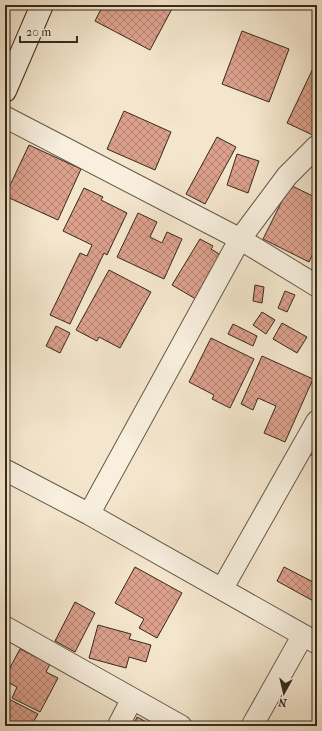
<svg xmlns="http://www.w3.org/2000/svg" width="322" height="731" font-family="'IM FELL French Canon',serif">
  <style>
    .building { fill: url(#building-cross-hatch); stroke: #352a1b }
    .lines { fill: none; stroke-linecap: round; stroke-linejoin: round }
    .minor-casing { stroke: #655948; stroke-width: 23 }
    .secondary-casing { stroke: #352a1b; stroke-width: 24 }
    .minor { stroke: #f8efde; stroke-width: 21 }
    .secondary { stroke: #f8efde; stroke-width: 22 }
  </style>
  <defs>
    <pattern id="building-cross-hatch" width="8" height="8" patternUnits="userSpaceOnUse"><rect width="8" height="8" fill="#dca08c"/><path d="M0 0l8 8M0 8l8-8" fill="none" stroke="#b38372"/></pattern>
  </defs>
  <rect width="100%" height="100%" fill="#f4e6cd"/>
  <filter id="stains"><feTurbulence type="fractalNoise" baseFrequency=".005" numOctaves="4"/><feColorMatrix values="0 0 0 0 .2 0 0 0 0 .09 0 0 0 0 .02 0 0 0 .5 -.17"/></filter>
  <radialGradient id="worn" r=".72"><stop offset=".6" stop-color="#630" stop-opacity="0"/><stop offset="1" stop-color="#630" stop-opacity=".3"/></radialGradient>
  <!-- building -->
  <path class="building" d="M103,5H174L150,50L95,21Z
    M242,31L289,49L269,102L222,84Z
    M317,60V137L287,123Z
    M124,111L171,132L155,170L107,149Z
    M217,137L236,147L205,204L186,194Z
    M29,145L81,169L58,220L5,196Z
    M237,154L259,161L248,193L227,185Z
    M290,185L317,198V245L309,262L263,239Z
    M84,188L103,197L101,200L127,213L107,255L104,253L70,324L50,315L80,253L87,256L92,245L63,231Z
    M138,213L157,222L150,237L162,243L167,232L182,239L164,279L117,257Z
    M200,239L213,246L211,249L237,265L211,308L172,285Z
    M109,270L151,292L120,348L99,337L97,341L76,330Z
    M255,285L264,287L262,303L253,301Z
    M285,291L295,295L287,312L278,308Z
    M262,312L275,320L266,334L253,325Z
    M282,323L307,337L297,353L273,339Z
    M233,324L257,336L253,346L228,334Z
    M56,326L70,333L60,353L46,346Z
    M211,338L254,359L230,408L212,399L214,395L189,382Z
    M262,356L313,379L285,442L264,433L276,406L258,398L253,410L241,404Z
    M317,439V458L309,454Z
    M135,567L182,593L157,638L139,628L144,619L115,603Z
    M284,567L317,584V603L277,581Z
    M75,602L95,613L75,652L55,641Z
    M98,625L131,634L129,639L151,645L146,662L129,657L126,668L89,658Z
    M20,649L50,664L46,672L58,678L40,712L12,698L17,687L5,681V677Z
    M5,697L38,714L31,726H5Z
    M137,717L154,726H133Z"/>
  <g class="lines">
    <defs>
      <path id="minor" d="M5,117L240,239L317,286
        M5,470L89,514L317,643
        M89,514L240,239L287,176L317,146
        M222,589L317,421
        M5,627L181,726
        M118,726L132,699
        M252,726L303,635"/>
      <path id="secondary" d="M5,91L42,5"/>
    </defs>
    <!-- minor casing -->
    <use href="#minor" class="minor-casing"/>
    <!-- secondary casing -->
    <use href="#secondary" class="secondary-casing"/>
    <!-- minor -->
    <use href="#minor" class="minor"/>
    <!-- secondary -->
    <use href="#secondary" class="secondary"/>
  </g>
  <!-- margin -->
  <rect width="322" height="731" fill="none" stroke="#f4e6cd" stroke-width="20"/>
  <rect x="6" y="6" width="310" height="719" fill="none" stroke="#352a1b" stroke-width="2"/>
  <rect x="10" y="10" width="302" height="711" fill="none" stroke="#352a1b"/>
  <!-- north arrow -->
  <g transform="translate(284 693) rotate(188)" stroke="#f8efde" stroke-width="3" paint-order="stroke">
  <path d="M0-3L7 15L0 10L-7 15Z" fill="#352a1b"/>
  <text y="-6" font-size="11" font-weight="bold" text-anchor="middle" fill="#352a1b">N</text>
  </g>
  <!-- scale -->
  <path d="M20 36v6h57v-6" fill="none" stroke="#352a1b" stroke-width="2"/>
  <text x="26" y="36" font-size="12" fill="#352a1b" stroke="#f8efde" stroke-width="3" paint-order="stroke">20 m</text>
  <rect width="100%" height="100%" filter="url(#stains)"/>
  <rect width="100%" height="100%" fill="url(#worn)"/>
</svg>
